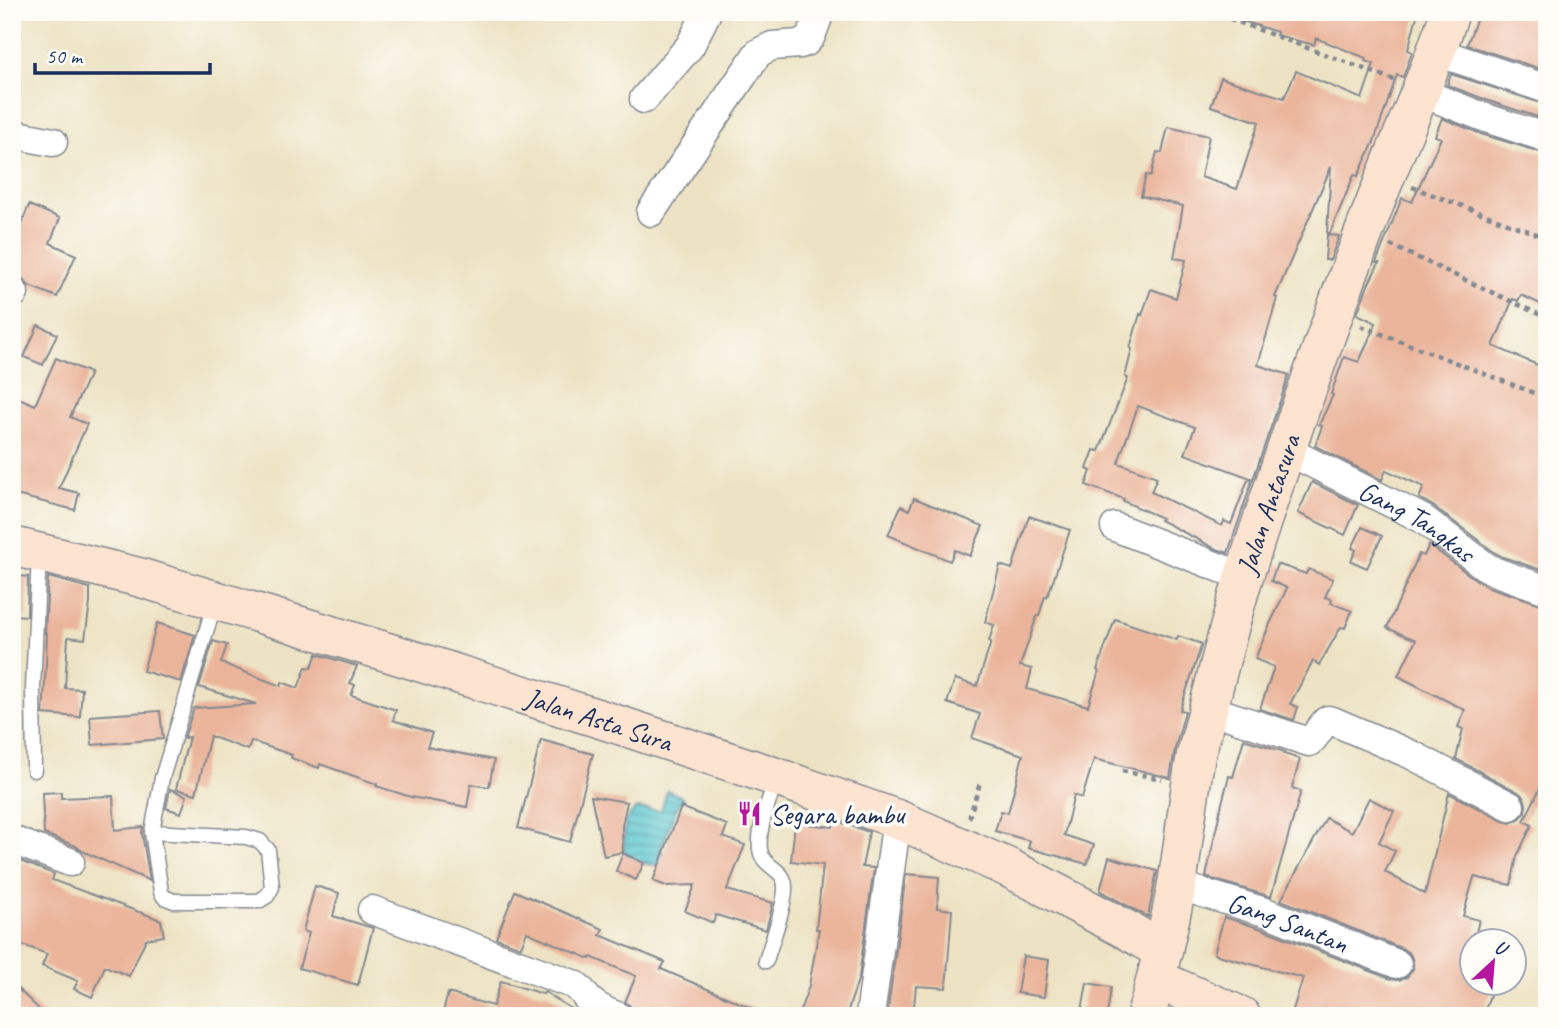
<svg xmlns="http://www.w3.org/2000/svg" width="1559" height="1028" font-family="Caveat,sans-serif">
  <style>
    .water { fill: url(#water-rules); stroke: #3a7a96; stroke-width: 2 }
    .building { fill: #ebb59b }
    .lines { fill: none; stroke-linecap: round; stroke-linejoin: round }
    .lane-casing { stroke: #848991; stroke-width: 17 }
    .street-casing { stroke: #848991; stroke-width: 31 }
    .secondary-casing { stroke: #848991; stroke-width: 41 }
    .path { stroke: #848991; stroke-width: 4.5; stroke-dasharray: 5 5; stroke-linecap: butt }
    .lane { stroke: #fff; stroke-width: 14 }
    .street { stroke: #fff; stroke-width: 28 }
    .secondary { stroke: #fde4d1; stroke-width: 38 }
    .labels { text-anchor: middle; stroke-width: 7; stroke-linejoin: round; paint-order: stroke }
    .street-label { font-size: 28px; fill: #1b2f5e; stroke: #fdfcf7 }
    .poi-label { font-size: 28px; fill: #1b2f5e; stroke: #fdfcf7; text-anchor: start }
  </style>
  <defs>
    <pattern id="water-rules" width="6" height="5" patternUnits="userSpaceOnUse" patternTransform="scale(1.75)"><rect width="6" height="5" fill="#58c5cf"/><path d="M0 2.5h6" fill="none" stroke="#48a0ab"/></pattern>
  </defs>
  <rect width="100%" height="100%" fill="#fdfcf7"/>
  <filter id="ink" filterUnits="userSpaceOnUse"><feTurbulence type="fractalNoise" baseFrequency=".0143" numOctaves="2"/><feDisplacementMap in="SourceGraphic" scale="14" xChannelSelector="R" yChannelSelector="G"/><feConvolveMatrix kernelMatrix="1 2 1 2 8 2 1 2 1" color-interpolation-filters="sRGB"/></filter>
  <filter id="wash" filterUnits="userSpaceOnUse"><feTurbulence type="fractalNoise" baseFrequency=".00686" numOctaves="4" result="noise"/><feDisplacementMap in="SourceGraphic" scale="28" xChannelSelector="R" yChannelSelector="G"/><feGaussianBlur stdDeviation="1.57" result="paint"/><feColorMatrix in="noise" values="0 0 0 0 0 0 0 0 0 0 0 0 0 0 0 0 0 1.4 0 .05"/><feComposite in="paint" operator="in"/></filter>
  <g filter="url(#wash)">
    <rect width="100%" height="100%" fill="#ede3c4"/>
    <!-- water -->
    <path class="water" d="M667,790L684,798L676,809L660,851L670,857L660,866L646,864L630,859L624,850L625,822L636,808L661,811Z"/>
    <g id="blocks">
      <!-- building -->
      <path class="building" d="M1227,12H1418L1408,50L1412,52L1403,77L1397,75L1373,144L1358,176L1354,175L1330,233H1327L1331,167L1275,297L1277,298L1258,365L1289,375L1253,479L1185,454L1195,427L1138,406L1118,463L1157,477L1151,492L1222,526L1224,521L1231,524L1248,480L1252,481L1228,553L1214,548L1160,520L1162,518L1123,501L1124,499L1086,485L1091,471L1087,469L1094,450L1099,451L1128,378L1125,377L1132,349L1130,348L1140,314L1142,315L1151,289L1176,298L1186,260L1174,258L1183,206L1141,196L1146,175L1151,176L1157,152L1162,153L1168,127L1209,136L1201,177L1237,189L1259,122L1211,106L1221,78L1284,98L1296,71L1362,99L1374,64L1365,61L1366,58L1316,38L1314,45L1276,35L1277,32L1227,16Z
        M1479,12H1547V71L1467,45Z
        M1451,74L1547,105V120L1492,102L1447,85Z
        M1442,118L1481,134L1547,154V307L1521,295L1518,301L1513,299L1493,346L1547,369V572L1503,557L1494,552L1433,506L1419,498L1424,487L1386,470L1382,480L1315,446L1322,426L1319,425L1333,395L1331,394L1344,357L1359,362L1376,323L1357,314L1368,285L1379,263H1376L1402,198L1412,202L1441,138L1435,136Z
        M29,205L60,218L50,243L76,255L57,297L29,286L22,278L12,276V247Z
        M1327,235L1339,236L1330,260H1325Z
        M38,325L57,334L43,365L24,357Z
        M56,358L90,373L70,417L87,424L59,488L79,493L75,510L12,494V395L35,405Z
        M1312,482L1358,505L1345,535L1298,513Z
        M914,498L983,526L970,556L955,550L950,561L888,535L901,506L909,510Z
        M1029,516L1070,530L1054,578L1047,597L1045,596L1039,616H1037L1020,666L1032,669L1027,689L1088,706L1099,671L1097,670L1115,619L1177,640L1178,636L1202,644L1180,710L1185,711L1175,749L1170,778L1094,759L1082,798L1074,795L1064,835L1094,845L1087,864L1028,848L1030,841L995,831L1001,811L1008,813L1023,755L972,738L980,714L947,703L955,679L977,686L991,642L989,641L994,625L985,622L1000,565L1012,569Z
        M1362,527L1382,536L1367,568L1351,561L1356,550L1352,548Z
        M1429,545L1475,579L1488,587L1547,606V774L1524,821L1532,825L1517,856L1511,885L1474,877L1463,916L1479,920L1474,941H1472V983H1482L1493,986L1483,1016H1291L1303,978L1214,954L1224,917L1262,929L1391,979L1399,980L1407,977L1413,969V961L1410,954L1403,949L1281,900L1326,818L1352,832L1369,798L1394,811L1379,842L1395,851L1385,872L1425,894L1449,793L1503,821L1510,823L1518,820L1525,813L1526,805L1524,797L1518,792L1456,759L1463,729L1458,727L1465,710L1398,676L1416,640L1387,628L1419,554L1424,556Z
        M1277,564L1306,574L1308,569L1333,579L1325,597L1332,599L1331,603L1352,611L1345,628L1341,627L1319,665L1313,661L1290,704L1298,707L1294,720L1260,709L1274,667L1255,659L1269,626L1287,588L1271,581Z
        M12,575L28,577L27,616L12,615Z
        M48,577L90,588V603L85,639L68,637L65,688L82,689L80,717L43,714L46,664L47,633H45Z
        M157,623L195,635L181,682L143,671Z
        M213,641L227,645L221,663L281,686L282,682L298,688L306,667L311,668L317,654L357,666L350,683L355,685L351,695L396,710L393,720L432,733L427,747L494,760L489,787L471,784L467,807L411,797L376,786L377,784L320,764L319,768L291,758L292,755L251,741L248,750L210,736L196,794L176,789L189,737L184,738L194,708L256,704L199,687Z
        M160,711L163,739L92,745L90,716Z
        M1244,739L1285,752L1284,754L1300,759L1292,788L1301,791L1271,897L1206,877L1220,811L1229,776L1233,777Z
        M541,740L593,754L570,842L518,828Z
        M170,789L187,796L181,813L166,808Z
        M61,792V798L113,796L115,830L143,827L142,833L150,881L82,851L76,846L44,834L42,793Z
        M591,796L627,802L622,826L623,852L604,856Z
        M681,807L727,825L723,837L745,845L727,890L773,903L766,930L716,915L713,923L685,911L695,885L666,886L653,881Z
        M834,820L869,832L862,867L874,868L859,977L846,1016H798L809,986L819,929H816L823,865L791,861L795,823L833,827Z
        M623,853L644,863L636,880L616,871Z
        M1109,857L1157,871L1148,917L1100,891Z
        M12,858L54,874L52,880L161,920L164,936L146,939L129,976L105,966L92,997L74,989L78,981L42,966L47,954L12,941Z
        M906,874L939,877L937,908L952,910L946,988L916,986L913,1016H887Z
        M315,886L339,893L333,916L373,928L358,985L299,968L309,933L303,931Z
        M515,891L603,929L600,935L665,962L661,969L770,1016H671L651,1007L647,1016H633L630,1006L625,1002L636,976L591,957L590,959L527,932L521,947L496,938Z
        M1023,956L1049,960L1044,997L1017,993Z
        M501,981L543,994L545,992L582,1016H442L448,993L493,1006Z
        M12,983L46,1016H12Z
        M1087,983L1111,987L1107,1016H1081Z"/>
    </g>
  </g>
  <g filter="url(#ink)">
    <use href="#blocks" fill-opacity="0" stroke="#848991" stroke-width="2"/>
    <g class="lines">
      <defs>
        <path id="lane" d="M34,770L33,688L39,554
          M152,832L246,837L260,841L268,850L272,887L267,896L259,901H174L164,897L161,892L152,832L162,778L215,602
          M766,961C771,943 786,904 785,887C785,871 770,869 763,858C752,841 771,796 776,778"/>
        <g id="street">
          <path d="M1437,52L1547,89"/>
          <path d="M1420,92L1486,118L1547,138"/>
          <path d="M644,99L690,46L707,12"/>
          <path d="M12,134L53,142"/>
          <path d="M651,212L758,53L772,46L800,44L806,42L811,36L820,12"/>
          <path d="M12,293H14"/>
          <path id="s1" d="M1286,450L1423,519L1485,566L1496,572L1547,590"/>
          <path d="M1115,527L1244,577"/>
          <path d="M1208,709L1309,742C1318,736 1319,726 1328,720L1335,722L1412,755L1510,806"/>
          <path d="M12,840L70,862"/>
          <path id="s2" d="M1177,885L1268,913L1397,964"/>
          <path d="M372,910L575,985C581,989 583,993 587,998C595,1007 606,1012 617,1016"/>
          <path d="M870,1016L897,819"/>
        </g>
        <g id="secondary">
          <path id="s3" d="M12,546L138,577L397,655L616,724L776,777L897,819L1009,868L1127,930L1163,951"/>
          <path d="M1156,979L1241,1016"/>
          <path id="s4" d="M1146,1016C1158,972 1169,928 1177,884C1184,841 1188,798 1196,755C1212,696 1226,635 1244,576C1281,461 1321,348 1363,235C1390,160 1425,88 1450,12"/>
        </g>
      </defs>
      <!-- lane casing -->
      <use href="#lane" class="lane-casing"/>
      <!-- street casing -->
      <use href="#street" class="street-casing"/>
      <!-- secondary casing -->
      <use href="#secondary" class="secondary-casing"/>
      <!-- path -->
      <path class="path" d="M1211,12L1394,80
        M1412,187L1547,238
        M1390,245L1547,318
        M1361,326L1547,398
        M1122,771L1162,779
        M969,818L981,780"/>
      <!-- lane -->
      <use href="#lane" class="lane"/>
      <!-- street -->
      <use href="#street" class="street"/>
      <!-- secondary -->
      <use href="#secondary" class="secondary"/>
    </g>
  </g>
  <!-- icons -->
  <defs>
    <symbol id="restaurant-bare" viewBox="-9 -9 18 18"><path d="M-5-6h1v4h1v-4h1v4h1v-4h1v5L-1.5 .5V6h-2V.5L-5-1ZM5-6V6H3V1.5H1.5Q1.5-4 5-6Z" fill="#b5179e" stroke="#fdfcf7" stroke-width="2.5" paint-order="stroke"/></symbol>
  </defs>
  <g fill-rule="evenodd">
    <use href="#restaurant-bare" x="732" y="796" width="35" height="35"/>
  </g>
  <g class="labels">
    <!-- street labels -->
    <g class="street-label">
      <text dy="10" stroke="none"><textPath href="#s4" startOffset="527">Jalan Antasura</textPath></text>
      <text dy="10" stroke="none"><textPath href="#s1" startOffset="149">Gang Tangkas</textPath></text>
      <text dy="10" stroke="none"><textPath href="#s3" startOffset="612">Jalan Asta Sura</textPath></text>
      <text dy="10" stroke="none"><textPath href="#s2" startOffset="117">Gang Santan</textPath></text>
    </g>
    <!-- poi labels -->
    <g class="poi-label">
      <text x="770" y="824">Segara bambu</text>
    </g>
  </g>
  <!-- margin -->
  <rect width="1559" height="1028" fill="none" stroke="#fdfcf7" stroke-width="42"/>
  <!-- north arrow -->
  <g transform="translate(1493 962) rotate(26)"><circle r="33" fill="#fdfcf7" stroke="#a3aaba" stroke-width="2"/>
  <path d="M0-5L12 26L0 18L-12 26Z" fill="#b5179e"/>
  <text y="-10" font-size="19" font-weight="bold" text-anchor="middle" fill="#1b2f5e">U</text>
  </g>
  <!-- scale -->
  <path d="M35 63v10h175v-10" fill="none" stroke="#1b2f5e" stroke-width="3.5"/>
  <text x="46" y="63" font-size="21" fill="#1b2f5e" stroke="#fdfcf7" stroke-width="5" paint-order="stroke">50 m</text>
</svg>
